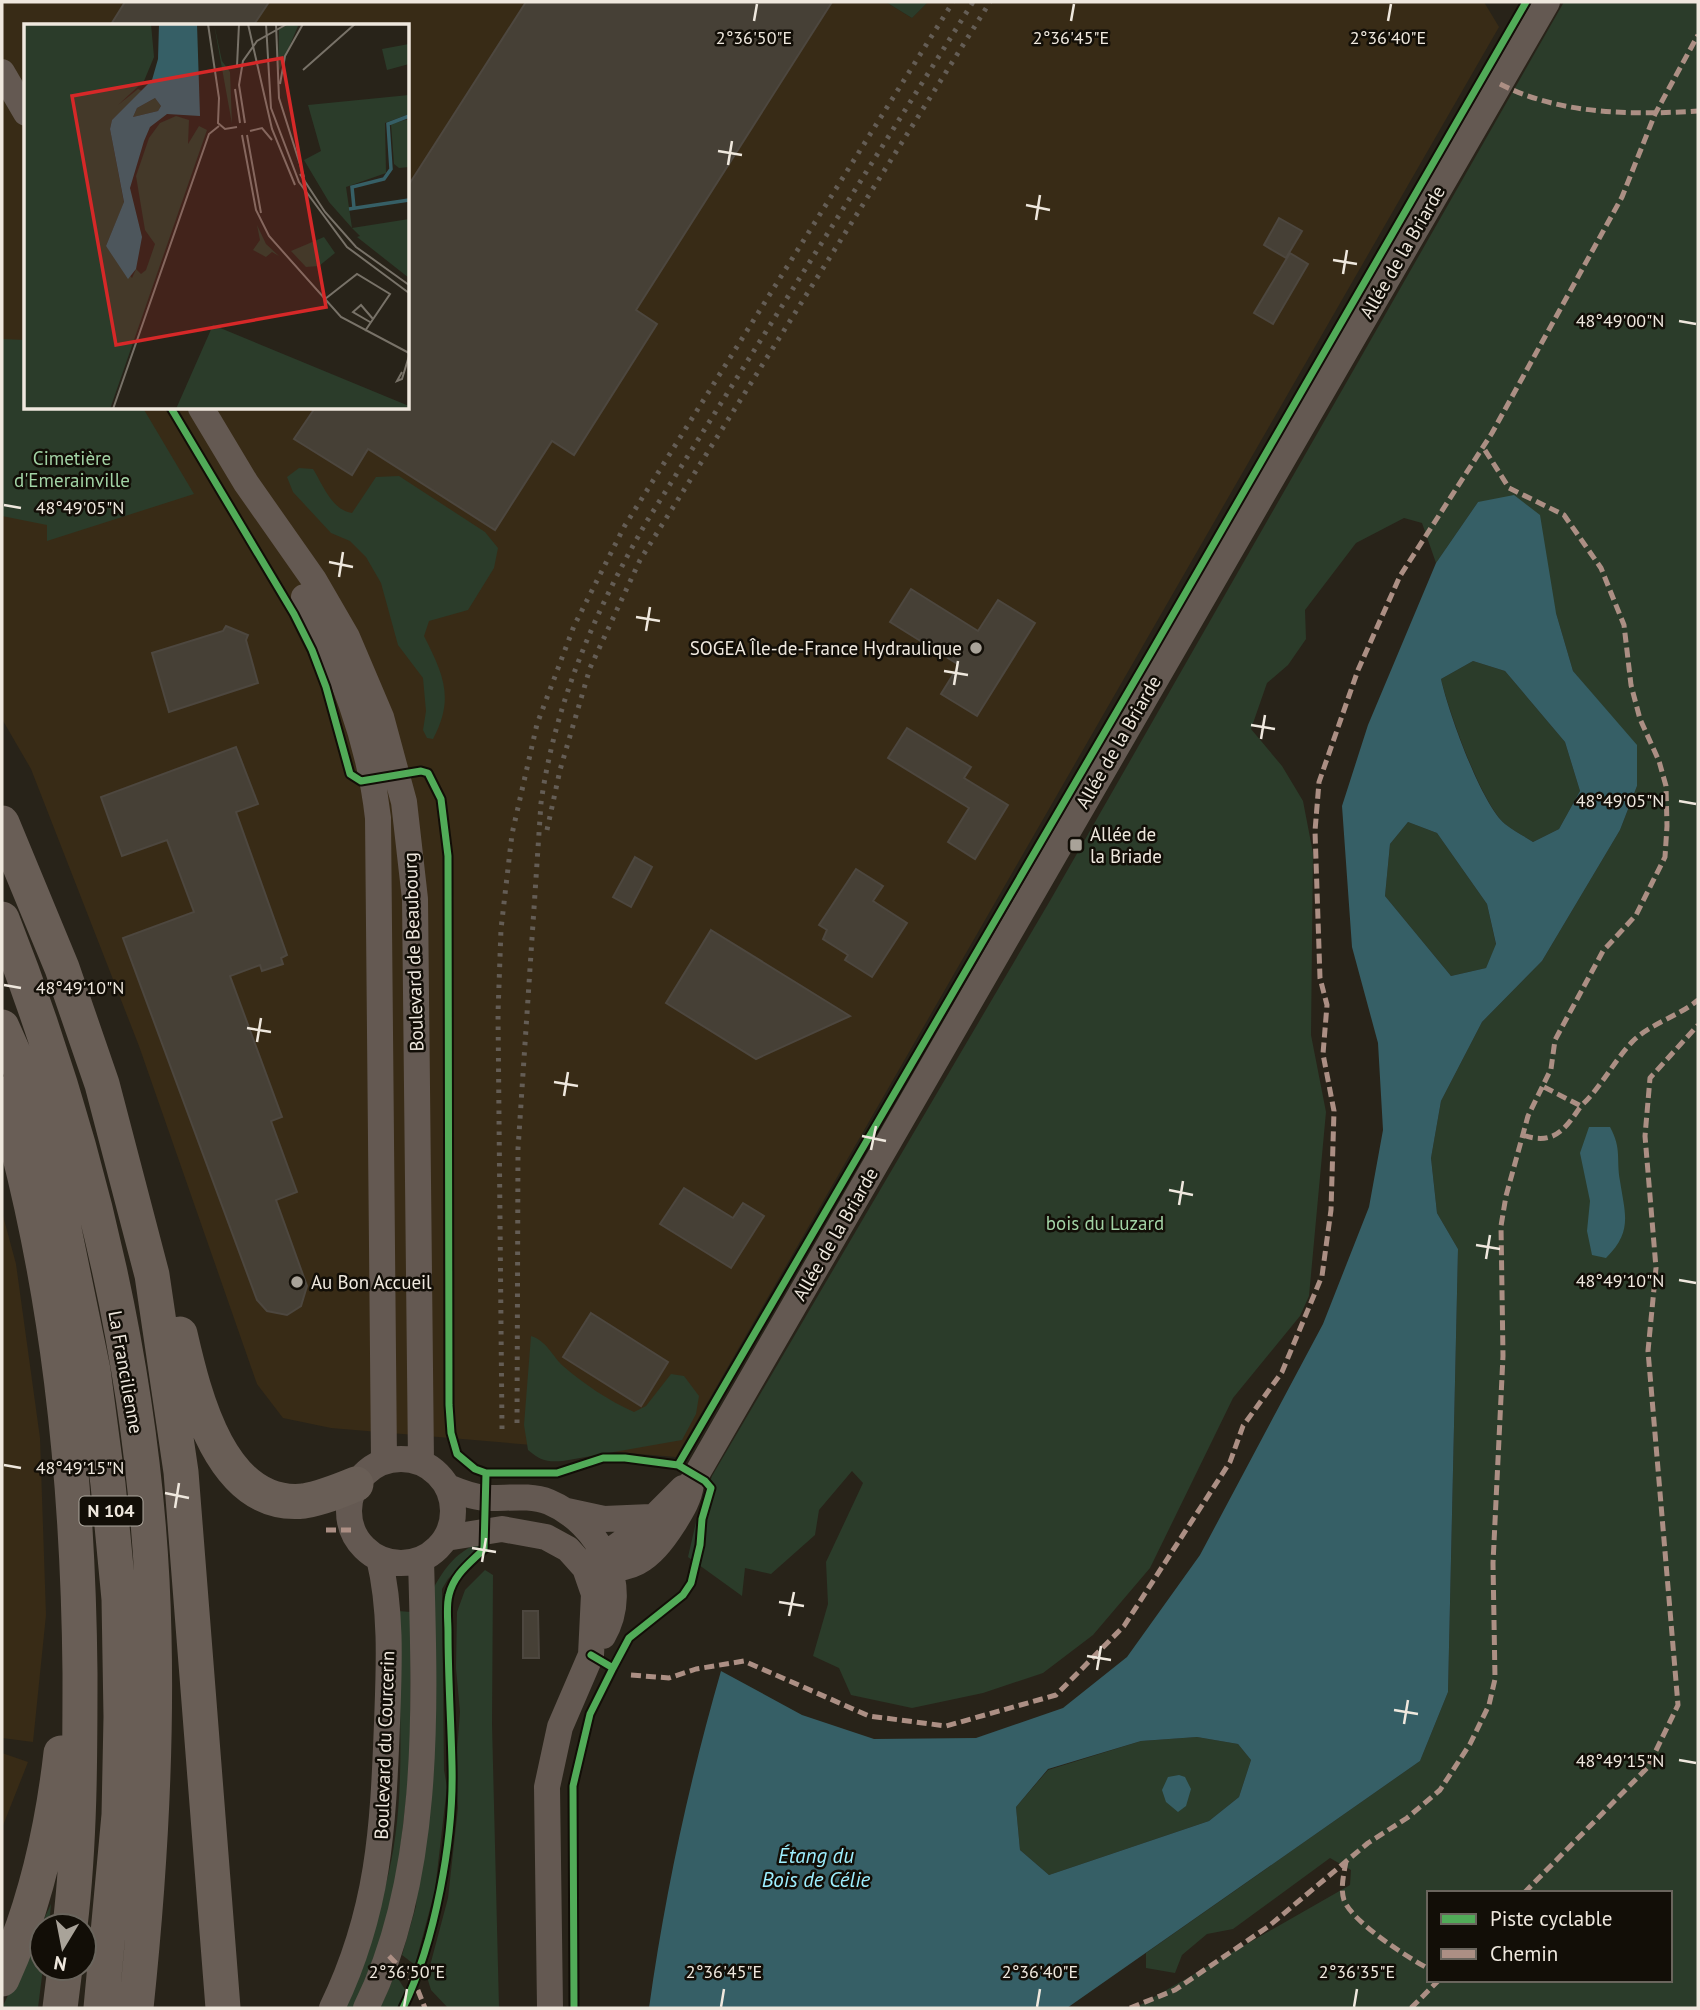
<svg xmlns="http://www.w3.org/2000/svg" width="1700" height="2010" font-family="'PT Sans',sans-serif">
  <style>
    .built { fill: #382b16; fill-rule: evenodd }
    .green { fill: #2b3c2a; fill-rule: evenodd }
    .water { fill: #365f66; fill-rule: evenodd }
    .building { fill: #464036; stroke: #4d473f; stroke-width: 2 }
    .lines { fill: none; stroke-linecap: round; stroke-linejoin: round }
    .secondary { stroke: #645952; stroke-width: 26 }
    .highway { stroke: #695e56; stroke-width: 35 }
    .rail { stroke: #645d55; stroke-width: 5; stroke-dasharray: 3.5 7; stroke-linecap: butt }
    .quiet { stroke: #ac8f84; stroke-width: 5; stroke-dasharray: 10 5; stroke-linecap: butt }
    .cycleway-casing { stroke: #120e07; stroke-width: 11 }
    .cycleway { stroke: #51ab58; stroke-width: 7 }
    .ticks { fill: none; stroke: #efe8de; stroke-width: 2.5 }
    .poi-dot { fill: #a9a399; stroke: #120e07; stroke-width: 2.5 }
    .labels { text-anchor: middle; stroke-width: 5; stroke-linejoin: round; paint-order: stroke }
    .shield { fill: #120e07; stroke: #ada79e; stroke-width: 2 }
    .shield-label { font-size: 18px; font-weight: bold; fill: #efe8de }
    .street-label { font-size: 19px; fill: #efe8de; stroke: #120e07 }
    .park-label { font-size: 19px; fill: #a2d3a5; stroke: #120e07 }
    .poi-label { font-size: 19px; fill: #efe8de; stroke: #120e07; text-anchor: start }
    .water-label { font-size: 21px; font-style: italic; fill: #9eefff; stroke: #120e07 }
    .inset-river { fill: none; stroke: #365f66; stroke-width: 3.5 }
    .inset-road { fill: none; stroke: #787268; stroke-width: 2 }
    .view { fill: #d62828; fill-opacity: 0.15; stroke: #d62828; stroke-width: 3.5 }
    .inset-edge { fill: none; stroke: #efe8de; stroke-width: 3.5 }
    .ticks-label { font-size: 18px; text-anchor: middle; fill: #efe8de; stroke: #120e07; stroke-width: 5; stroke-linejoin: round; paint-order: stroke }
  </style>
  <rect width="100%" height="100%" fill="#282319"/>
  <!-- built -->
  <path class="built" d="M2,2H886L912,18L928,2H1484L1499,27L676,1457L331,1428L283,1418L257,1384L139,1046L31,769L2,719ZM26,26H408V408H26Z
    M2,1212L16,1264L40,1438L46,1615L33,1742L2,1738Z
    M2,1753L28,1762L2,1828Z"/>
  <!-- green -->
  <path class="green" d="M886,2H928L912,18Z
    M1564,2H1698V2008H1135L1350,1885L1351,1870L1330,1858L1233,1929L1207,1934L1182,1955L1175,1973L1146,1968V1953L1420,1761L1448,1692L1458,1249L1437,1213L1431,1158L1441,1101L1482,1022L1542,961L1620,830L1637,786L1604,708L1573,671L1556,613L1478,502L1436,563L1422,523L1404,518L1356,543L1305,610L1306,639L1288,665L1267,683L1251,729L1282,766L1303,801L1313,853L1311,1035L1326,1112L1309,1296L1300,1316L1233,1398L1150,1568L1093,1635L1043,1673L983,1693L912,1708L851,1695L839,1668L813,1656L828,1604L826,1562L863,1483L852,1471L819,1510L815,1535L771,1574L745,1568L742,1596L688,1557L696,1522L712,1476L1051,899ZM1429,1893H1670V1980H1429Z
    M2,339L26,340V408H143L194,494L47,541V525L2,516Z
    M299,468L313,469C323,485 332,510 352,513L376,477L399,476L485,532L498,548L494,568L468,610L429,621L424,636C443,674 455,698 433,739L427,738L423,730L426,711L423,678L398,645L381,583L366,557L350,541L331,533L293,492L287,477Z
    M1473,661L1505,671L1565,742L1580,791L1559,829L1533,842C1524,836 1514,831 1505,824C1481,803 1449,712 1441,679Z
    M1408,822L1437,833L1487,904L1496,945L1486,968L1451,976L1385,896L1390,844Z
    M531,1336C547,1341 552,1356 563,1366C584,1384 609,1401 634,1412L646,1406L671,1374L684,1376L699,1396L696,1414L682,1440L563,1461C546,1462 541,1461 528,1450L524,1425Z
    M479,1543L480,1547L448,1579L442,1589L444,1770L447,1787L435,1890L415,1965L402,1955L416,1906L434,1587C446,1566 457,1552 479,1543Z
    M485,1570L493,1575L492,1724L499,2008H448L431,1990L427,1977L448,1898L458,1808L456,1764L460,1712L456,1668L457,1612L465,1590Z
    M398,1611L411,1612L410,1765L394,1904L357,2008H342C356,1968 373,1928 385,1887C409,1803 398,1698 398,1611Z
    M1197,1737L1238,1744L1251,1760L1239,1797L1209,1821L1049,1875L1020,1850L1016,1807L1048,1770L1141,1741Z
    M51,1904L49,1926H42L43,1968L38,2008H2Z
    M395,1974L406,1991L399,2008H380Z"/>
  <!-- water -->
  <path class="water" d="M1514,495L1540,515L1556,613L1573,671L1637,745V786L1620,830L1542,961L1482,1022L1441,1101L1431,1158L1437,1213L1458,1249L1448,1692L1420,1761L1067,2008H649C665,1894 689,1782 721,1671L802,1715L874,1739L976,1738L1063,1708L1127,1657L1200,1555L1323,1324L1369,1207L1383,1130L1378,1043L1352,947L1342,806L1368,725L1436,563L1478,502ZM1473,661L1505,671L1565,742L1580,791L1559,829L1533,842C1524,836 1514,831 1505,824C1481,804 1448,711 1441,679ZM1408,822L1437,833L1487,904L1496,944L1486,968L1451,976L1385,896L1390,844ZM1197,1737L1238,1744L1251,1760L1239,1797L1209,1821L1049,1875L1020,1850L1016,1807L1048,1769L1141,1741Z
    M1589,1127H1610C1622,1149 1616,1158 1620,1181C1625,1214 1633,1231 1606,1258L1592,1255L1587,1231L1590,1201L1580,1153Z
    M1179,1775L1185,1777L1191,1789L1186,1806L1178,1812L1166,1802L1162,1790L1168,1777Z"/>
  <!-- building -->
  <path class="building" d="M125,2H269L253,26H110Z
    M526,2H832L636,310L657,324L574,455L552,441L495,530L368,449L352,475L294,439L315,408H408V186Z
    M1279,218L1302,231L1286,258L1264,245Z
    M1290,253L1308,264L1273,324L1254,313Z
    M911,589L978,631L998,600L1035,623L977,716L941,694L959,665L890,622Z
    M226,626L248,635L246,640L258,683L169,712L152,653L223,631Z
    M907,728L971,767L964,778L1008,805L975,859L948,842L969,808L888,758Z
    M236,747L258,804L236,812L287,955L281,958L283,964L262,971L260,965L230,976L282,1117L271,1121L297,1192L276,1200L307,1286L301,1306L287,1315L267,1311L257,1300L123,938L194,912L167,840L122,856L101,797Z
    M635,857L652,867L631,907L613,897Z
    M856,869L883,886L873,901L907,923L872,977L845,960L848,955L823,939L827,930L819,925Z
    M711,930L850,1016L756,1059L666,1003Z
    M684,1188L733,1218L743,1203L764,1216L731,1268L660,1224Z
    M591,1313L668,1362L641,1406L563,1357Z
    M523,1611H538L539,1658H523Z"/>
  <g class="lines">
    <!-- secondary -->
    <path class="secondary" d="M2,72L26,113
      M201,408L246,483L314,580L347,637L381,717L404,802L415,899L421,1462
      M304,597C341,668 369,738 378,818L384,1461
      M349 1511a52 52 0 1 1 104 0a52 52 0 1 1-104 0Z
      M448,1487C460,1492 472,1497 485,1498C505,1499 529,1494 549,1502C599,1523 632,1586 603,1636
      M567,1511L604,1519L651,1517
      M446,1538L502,1529L546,1537L568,1549L585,1568L594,1594L591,1655L560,1727L547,1787L550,2008
      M592,1564L646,1525L683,1488
      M585,1568C631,1574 649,1562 674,1523C682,1510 689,1499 691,1484L1547,2
      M332,2008C379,1911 383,1829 387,1723C389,1669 392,1611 379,1558
      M366,2008C432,1875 425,1705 421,1560"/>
    <!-- highway -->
    <path class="highway" d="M2,823L62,968L102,1084L152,1275L181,1472L223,2008
      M2,919C91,1145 149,1391 154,1635C157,1761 149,1884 136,2008
      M2,1027L18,1063L51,1166L93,1370L108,1484L119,1599L121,1717L119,1815L101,2008
      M3,1094C58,1283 78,1476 80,1673C80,1757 80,1842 70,1926
      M180,1334C194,1395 221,1510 304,1501C322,1498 339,1491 356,1484
      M2,1979C35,1907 52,1832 61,1753
      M60,2008L65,1968"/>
    <!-- rail -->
    <path class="rail" d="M547,830L560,770L590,668L640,560L990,2
      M517,1423L518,1149L541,803C555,702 596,609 647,521L973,2
      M502,1429L498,1013L501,929L512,834L537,724L574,626L624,527L953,2"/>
    <!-- quiet -->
    <path class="quiet" d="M1500,84C1561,115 1631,115 1698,111
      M1544,1087L1581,1106C1603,1085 1613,1062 1633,1041C1650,1024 1679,1016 1698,1000
      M1523,1135C1554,1146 1565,1129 1581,1106
      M326,1530H352
      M631,1675L669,1678L696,1669L744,1661L869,1716L946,1726L1056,1695L1124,1626L1230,1462L1243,1426L1282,1372L1322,1276L1331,1210L1334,1111L1323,1054L1327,1005L1320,978L1315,831L1319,782L1358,670L1400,576L1492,433L1622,197L1655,114L1698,35
      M1346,1861C1344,1874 1340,1888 1344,1900C1352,1922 1407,1957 1429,1969
      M1524,1893L1648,1767L1678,1705L1648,1351L1656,1268L1645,1136L1650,1078L1698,1025
      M389,1956L415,1983L425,2008
      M1130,2008L1175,1990L1269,1926L1368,1843L1407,1818L1440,1790L1470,1744L1489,1705L1495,1679L1493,1563L1503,1356L1501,1226L1506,1196L1528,1116L1551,1069L1555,1040L1603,951L1636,915L1665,857L1667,826L1666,786L1659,761L1640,719L1631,685L1624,625L1601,568L1564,515L1509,488L1483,447
      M1411,2008L1439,1980"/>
    <defs>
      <path id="cycleway" d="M171,408L294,614L312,650L326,687L350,774L361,781L421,771L428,773L441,799L448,856L449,1405L451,1433L457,1454L475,1469L486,1473H557L603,1458H625L678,1465L705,1481L711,1488L702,1519L700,1545L691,1583L683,1595L629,1638L613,1668
        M678,1465L1152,651L1526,2
        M403,2008C435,1942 454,1839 452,1765C451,1720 448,1676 448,1632C448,1620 446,1606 449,1595C454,1574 469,1564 484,1549L486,1473
        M574,2008L573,1786L590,1714L613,1668L591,1655"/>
    </defs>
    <!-- cycleway casing -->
    <use href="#cycleway" class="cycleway-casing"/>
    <!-- cycleway -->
    <use href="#cycleway" class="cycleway"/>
  </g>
  <!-- ticks -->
  <path class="ticks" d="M754,21L757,4M1071,21L1074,4M1388,21L1391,4M718,151L742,155M728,165L732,141M1026,205L1050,210M1036,220L1040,195M1333,260L1357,264M1343,274L1347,250M1679,321L1696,324M4,505L21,508M329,562L353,567M339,577L343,552M636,617L660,621M646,631L650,607M944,671L968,675M954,685L958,661M1251,725L1275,729M1261,739L1265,715M1679,801L1696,804M4,985L21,988M247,1028L271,1032M257,1042L261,1018M554,1082L578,1086M564,1096L568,1072M862,1136L886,1141M871,1150L876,1126M1169,1190L1193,1195M1179,1205L1183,1181M1476,1245L1500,1249M1486,1259L1490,1235M1679,1280L1696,1283M4,1465L21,1468M165,1493L189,1498M175,1508L179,1483M472,1548L496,1552M482,1562L486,1538M779,1602L804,1606M789,1616L794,1592M1087,1656L1111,1660M1097,1670L1101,1646M1394,1710L1418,1714M1404,1724L1408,1700M1679,1760L1696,1763M404,2007L407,1989M721,2007L724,1989M1037,2007L1040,1989M1354,2007L1357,1989"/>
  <!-- markers -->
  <g class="poi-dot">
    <circle cx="976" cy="648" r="7"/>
    <rect x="1069" y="838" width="14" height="14" rx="3.5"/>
    <circle cx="297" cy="1282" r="7"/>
  </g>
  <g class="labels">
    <!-- shield labels -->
    <rect class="shield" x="79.5" y="1496.5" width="63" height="29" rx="5"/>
    <g class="shield-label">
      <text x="111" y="1517">N 104</text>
    </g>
    <!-- street labels -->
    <g class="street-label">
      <text transform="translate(1402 252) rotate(-60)" y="7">Allée de la Briarde</text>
      <text transform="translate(1118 742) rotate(-60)" y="7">Allée de la Briarde</text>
      <text transform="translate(413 952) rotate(-92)" y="7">Boulevard de Beaubourg</text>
      <text transform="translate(835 1234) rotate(-60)" y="7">Allée de la Briarde</text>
      <text transform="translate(126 1372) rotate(80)" y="7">La Francilienne</text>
      <text transform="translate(384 1745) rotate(-88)" y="7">Boulevard du Courcerin</text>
    </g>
    <!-- park labels -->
    <g class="park-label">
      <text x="72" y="465">Cimetière<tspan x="72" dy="22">d'Emerainville</tspan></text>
      <text x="1105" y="1230">bois du Luzard</text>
    </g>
    <!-- poi labels -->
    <g class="poi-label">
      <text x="962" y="655" text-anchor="end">SOGEA Île-de-France Hydraulique</text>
      <text x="1090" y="841">Allée de<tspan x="1090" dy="22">la Briade</tspan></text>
      <text x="311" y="1289">Au Bon Accueil</text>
    </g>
    <!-- water labels -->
    <g class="water-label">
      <text x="816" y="1863">Étang du<tspan x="816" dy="24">Bois de Célie</tspan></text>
    </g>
  </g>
  <!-- overview -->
  <g transform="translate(24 24)">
    <rect width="385" height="385" fill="#282319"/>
    <path d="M0,0H127L130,33L120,57L94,81L114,65L118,67L88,96L86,105L100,179L82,222L108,254L112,245L117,250L122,246L131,220L121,206L112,152L125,114L136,99L152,92L165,96L164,120L175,102L183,106L86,385H0ZM190,0L198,37L206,48L208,100ZM266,0L274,2L254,49L255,5ZM385,20V40L363,46L358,25ZM385,71V90L361,99L362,149L322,163L328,204L385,195V254L333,213L336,212L328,204L305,178L280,136L297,127L284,81ZM131,74L137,82L134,87L109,93L113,84ZM385,95V143L375,144L370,140L367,100ZM233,201L242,220L255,232L248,228L242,233L229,226L236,216ZM300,213L311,229L295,242L282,243L267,227ZM189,301L385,382V385H152Z" fill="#2b3c2a"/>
    <path d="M135,0H173L176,92L143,90L126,103L120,117L106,164L118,213L112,245L104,255L82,222L100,178L86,105L88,96L128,56L134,35ZM131,74L137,82L134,87L109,93L113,84Z" fill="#365f66" fill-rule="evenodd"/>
    <path class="inset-river" d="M330,184L328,163L360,155L367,145L364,100L385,92M325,185L385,176"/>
    <path class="inset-road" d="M184,0L195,74L194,99L201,105L213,103M224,0L248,105L271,161M242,0L247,84L275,158L323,223L385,269M252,0L255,74L280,153M213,42L215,0M279,46L331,0M256,60L261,32L279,0M211,65L216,99M221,99L215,61L219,37L233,17L263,0M226,107L238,104L248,116M218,111L232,186L245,212L317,293L385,329M223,111L237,189M276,150L301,188L332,223L385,261M301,275L333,250L366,270L341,307M346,298L329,288L337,281L349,295M378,348L373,357L378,355L385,332M89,385L185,110L195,102"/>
    <path class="view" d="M258,34L302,283L92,321L48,72Z"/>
    <rect width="385" height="385" class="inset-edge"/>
  </g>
  <g class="ticks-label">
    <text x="754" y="44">2°36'50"E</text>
    <text x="1071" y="44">2°36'45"E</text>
    <text x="1388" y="44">2°36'40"E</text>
    <text x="1620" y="327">48°49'00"N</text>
    <text x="80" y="514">48°49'05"N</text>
    <text x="1620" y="807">48°49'05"N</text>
    <text x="80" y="994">48°49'10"N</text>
    <text x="1620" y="1287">48°49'10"N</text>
    <text x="80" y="1474">48°49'15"N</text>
    <text x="1620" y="1767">48°49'15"N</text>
    <text x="407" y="1978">2°36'50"E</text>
    <text x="724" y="1978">2°36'45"E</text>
    <text x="1040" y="1978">2°36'40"E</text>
    <text x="1357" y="1978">2°36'35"E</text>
  </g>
  <!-- border -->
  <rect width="1700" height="2010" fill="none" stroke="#efe8de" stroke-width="7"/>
  <!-- legend -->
  <rect x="1427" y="1891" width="245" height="91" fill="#120e07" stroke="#6a655d" stroke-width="2"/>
  <rect x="1441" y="1914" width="35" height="10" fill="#51ab58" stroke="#6a655d" stroke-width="2"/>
  <text x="1490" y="1926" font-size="21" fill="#efe8de">Piste cyclable</text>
  <rect x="1441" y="1949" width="35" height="10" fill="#ac8f84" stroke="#6a655d" stroke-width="2"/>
  <text x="1490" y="1961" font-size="21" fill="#efe8de">Chemin</text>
  <!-- north arrow -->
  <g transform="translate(63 1947) rotate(190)"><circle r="33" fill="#120e07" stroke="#6a655d" stroke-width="2"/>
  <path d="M0-5L12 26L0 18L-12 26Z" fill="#a9a399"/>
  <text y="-10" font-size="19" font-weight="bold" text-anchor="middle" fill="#efe8de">N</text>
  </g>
</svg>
